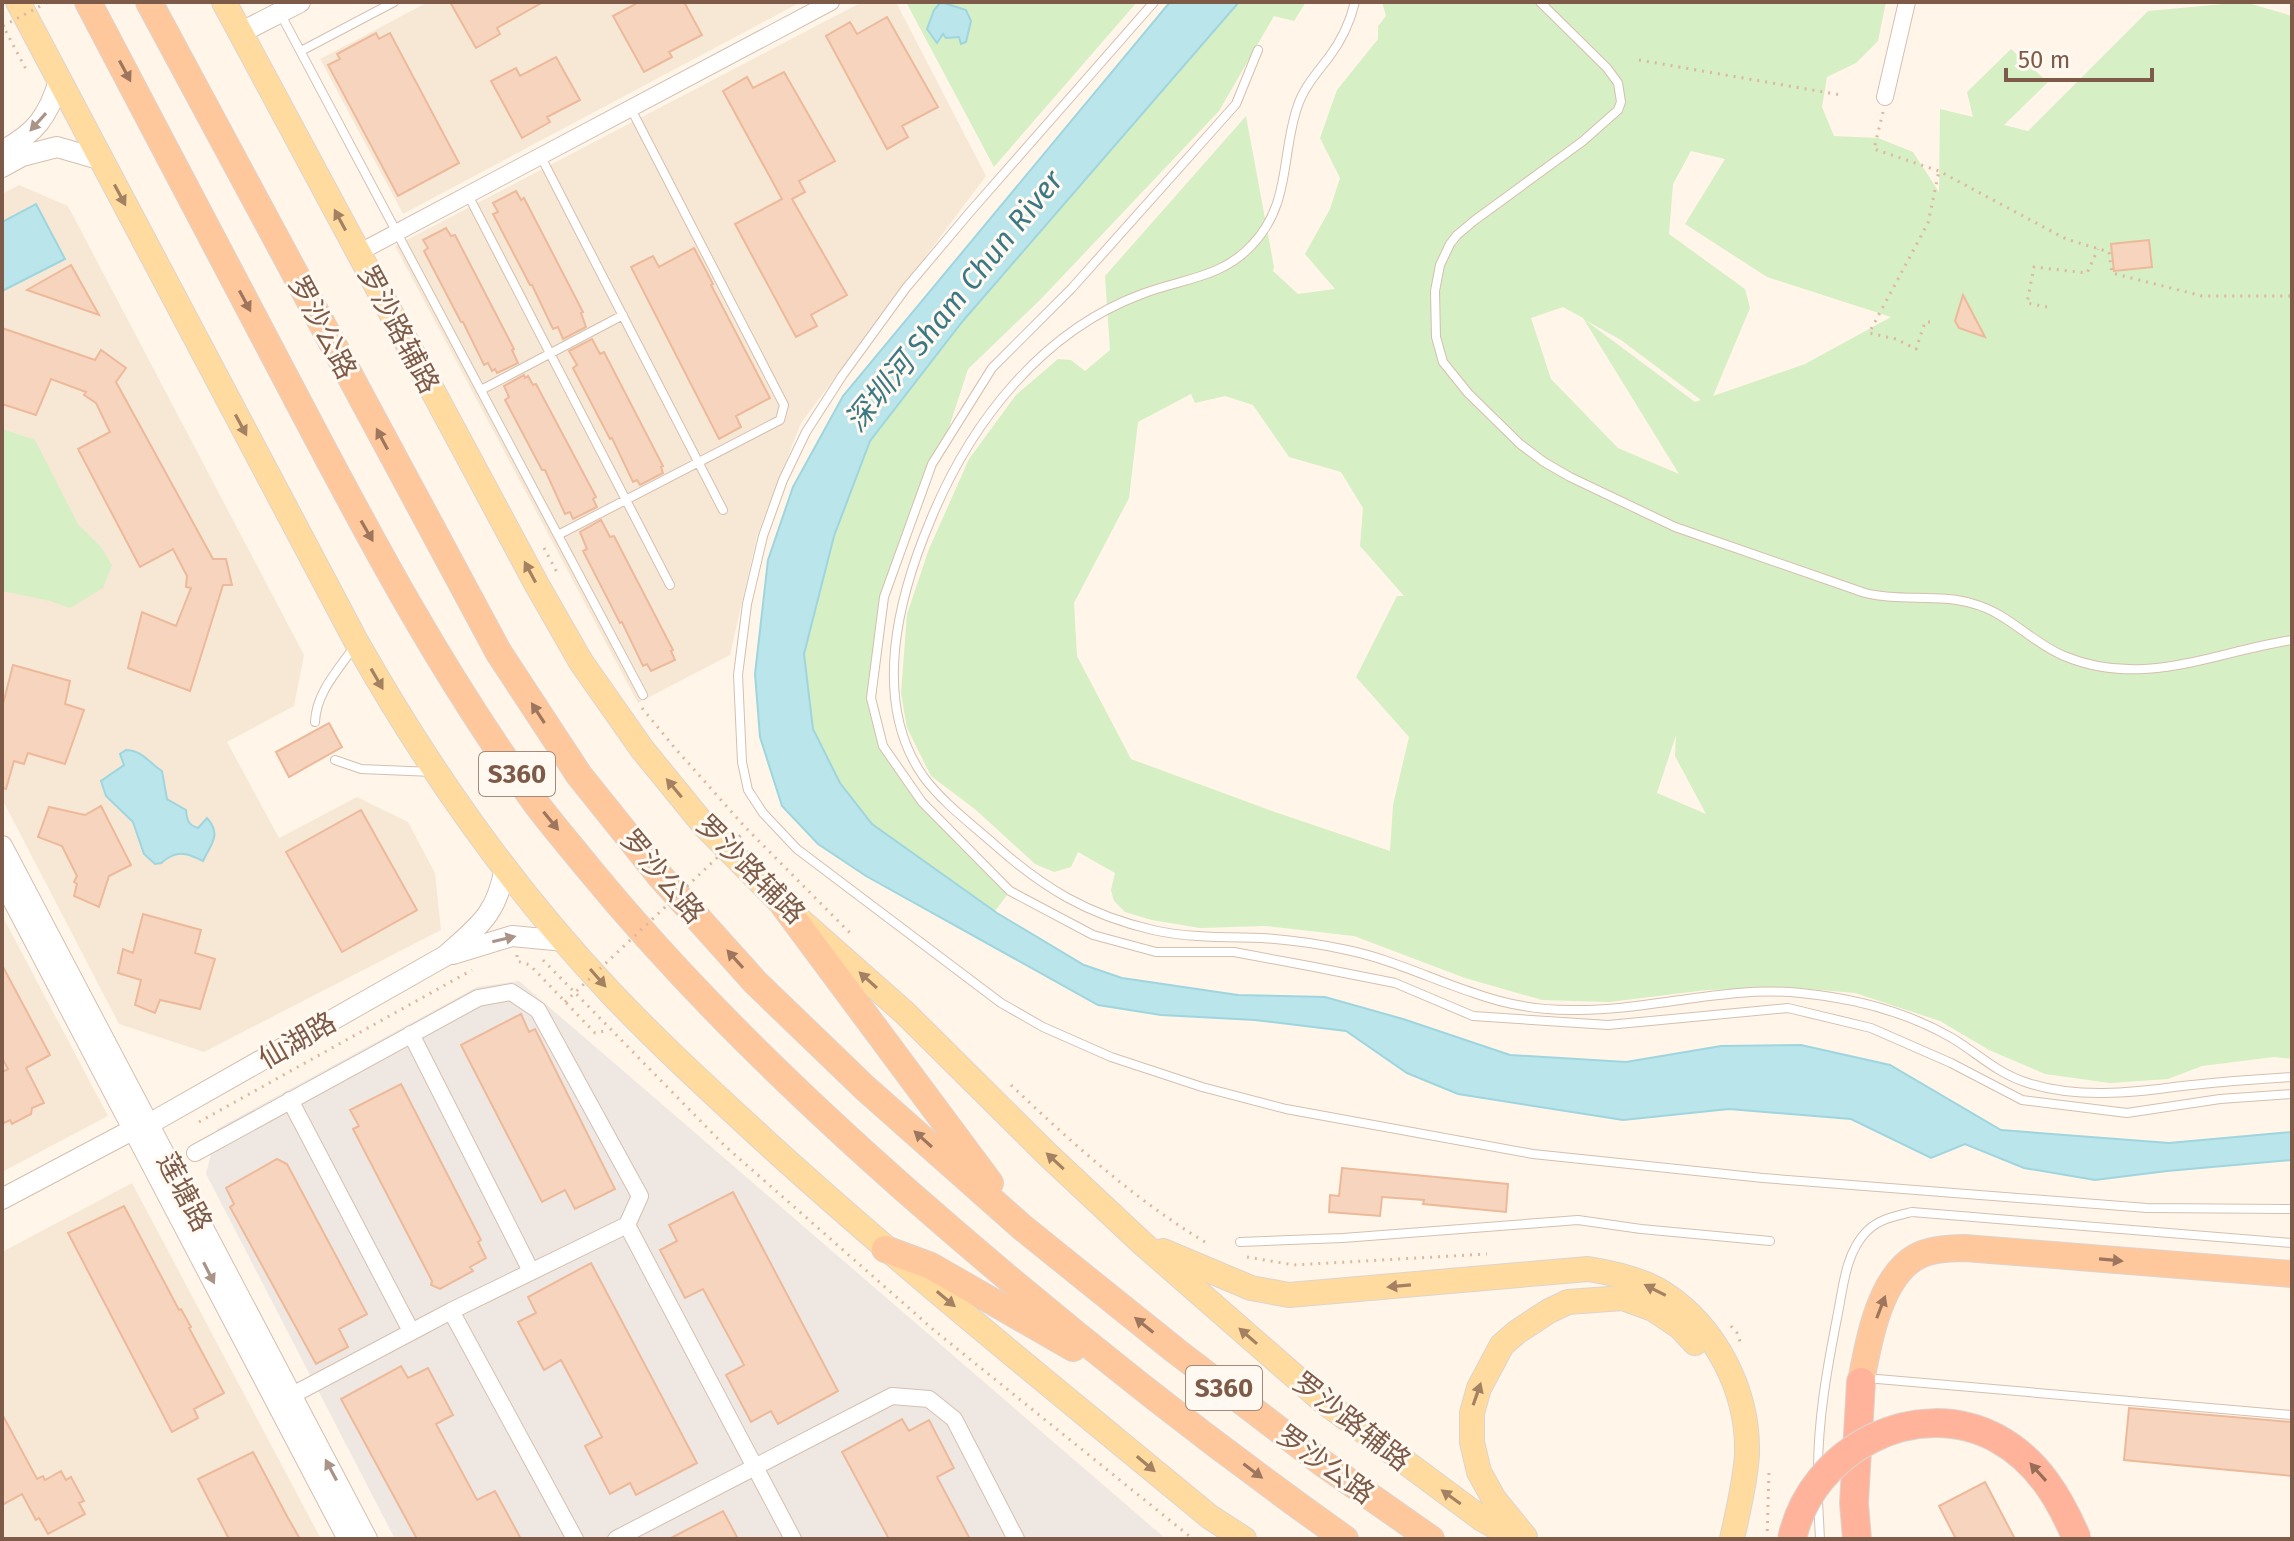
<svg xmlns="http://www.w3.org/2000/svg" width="2294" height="1541" font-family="'Fira Sans','Noto Sans SC',sans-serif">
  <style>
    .residential { fill: #f7e8d6 }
    .industrial { fill: #efe8e2 }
    .green { fill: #d6efc4; fill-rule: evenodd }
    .water { fill: #bae5eb; stroke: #9fd5de; stroke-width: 2 }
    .building { fill: #f7d4bd; stroke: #ecb99b; stroke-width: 2 }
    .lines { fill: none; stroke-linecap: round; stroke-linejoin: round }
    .service-casing { stroke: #d5bfaf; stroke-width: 10 }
    .minor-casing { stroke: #d5bfaf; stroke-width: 18 }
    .tertiary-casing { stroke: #d5bfaf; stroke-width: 22 }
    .primary-casing { stroke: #ddd4cf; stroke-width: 26 }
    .trunk-casing { stroke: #ddd4cf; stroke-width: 28 }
    .motorway-casing { stroke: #ddd4cf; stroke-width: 30 }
    .path { stroke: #ddb79f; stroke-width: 3; stroke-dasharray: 2 6; stroke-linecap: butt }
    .service { stroke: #fff; stroke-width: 8 }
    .minor { stroke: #fff; stroke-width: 16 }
    .tertiary { stroke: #fff; stroke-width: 20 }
    .primary { stroke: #ffdb9f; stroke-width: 24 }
    .trunk { stroke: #ffc79c; stroke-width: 26 }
    .motorway { stroke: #ffb39a; stroke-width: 28 }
    .motorway-bridge-casing { stroke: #ddd4cf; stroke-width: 30; stroke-linecap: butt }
    .path-bridge { stroke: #ddb79f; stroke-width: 3; stroke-dasharray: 2 6; stroke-linecap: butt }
    .motorway-bridge { stroke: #ffb39a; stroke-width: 28 }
    .oneway { fill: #9e765d }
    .oneway2 { fill: #aa9488 }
    .oneway3 { fill: #a48162 }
    .oneway4 { fill: #976d58 }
    .labels { text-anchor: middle; stroke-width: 6; stroke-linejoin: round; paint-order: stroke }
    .shield { fill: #fff9f1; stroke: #a48a7b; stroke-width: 2 }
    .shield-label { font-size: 26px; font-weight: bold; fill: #7d5b48 }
    .street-label { font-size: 28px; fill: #7d5b48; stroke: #fff9f1 }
    .water-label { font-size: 30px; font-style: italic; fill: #3a7884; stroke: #fff9f1 }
  </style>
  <rect width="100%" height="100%" fill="#fff6e9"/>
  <!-- residential -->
  <path class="residential" d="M428,2H801L403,214L320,59Z
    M862,2H896L986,176L801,423L757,536L730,655L638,703L395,246Z
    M19,185L68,206L304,655L294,706L227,742L279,838L357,797L408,822L435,873L441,930L204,1052L119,1024L2,799V194Z
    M2,915L108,1116L2,1172Z
    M132,1183L321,1539H2V1252Z"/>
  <!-- industrial -->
  <path class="industrial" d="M519,981L1166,1539H395L206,1174L217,1129L477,987Z"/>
  <!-- green -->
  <path class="green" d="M906,2H1137L994,167Z
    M1213,2H1306L1294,21L1274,16L1219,111L1040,300L968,369L943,446L884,597L873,708L893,760L933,814L1010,891L986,923L790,770L779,650L847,431Z
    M1382,2H1886L1878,41L1856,63L1827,77L1822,107L1834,136L1878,138L1913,152L1939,192L1940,109L1973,117L1967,92L2011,49L2048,82L2004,125L2028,131L2148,11L2245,2L2292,16V1059L2274,1057L2202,1066L2168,1079L2110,1083L2045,1074L1989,1050L1940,1021L1855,993L1787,987L1707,990L1609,1002L1542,1000L1465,978L1354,936L1266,926L1200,928L1152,920L1125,912L1114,901L1111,890L1115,873L1078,852L1071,867L1054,872L1035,864L976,810L931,776L907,728L901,693L907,614L929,549L969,459L1016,395L1058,359L1071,360L1085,371L1110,350L1105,276L1246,116L1274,267L1273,271L1298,294L1335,289L1305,254L1330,209L1340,178L1320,138L1337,90L1378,39V26L1386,16ZM1691,151L1725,159L1685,224L1767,277L1891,317L1805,364L1713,396L1750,308L1745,289L1669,234L1673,184ZM1563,307L1583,318L1679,474L1618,448L1551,379L1531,318ZM1585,320L1621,340L1701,400L1695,402ZM1191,394L1195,403L1225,396L1253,405L1289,457L1341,472L1363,508L1360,546L1404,596H1397L1356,677L1409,737L1393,805L1390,851L1275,812L1131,759L1077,656L1074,603L1129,498L1138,422ZM1676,735L1675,756L1706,814L1657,793Z
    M2,429L35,440L78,524L101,547L112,565L103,588L70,608L50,601L2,591Z"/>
  <!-- water -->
  <path class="water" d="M941,2L966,10L971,21L966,42L961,44L959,37L946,38L943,34L937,43L927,29L934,10Z
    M1170,2H1239L962,322L870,441L834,536L804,654L813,729L840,783L872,824L997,913L1084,965L1122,978L1238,995L1325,997L1403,1019L1510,1055L1626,1062L1721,1046L1801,1045L1890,1065L2001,1130L2169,1143L2292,1132V1160L2167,1171L2095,1180L2024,1168L1965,1144L1931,1158L1851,1119L1729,1109L1623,1120L1458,1094L1407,1073L1346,1031L1255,1020L1161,1015L1098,1005L866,876L818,844L782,806L760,737L755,674L768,560L793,487L843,396Z
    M36,204L65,259L2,291V222Z
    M126,750C142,750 149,763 162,771L167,799L186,810C187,820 188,825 198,828L207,818C222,835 211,844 203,861C191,855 181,850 168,858C157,865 167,862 155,864L144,854L133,822L106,796L101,781L124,765L120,754Z"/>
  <!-- building -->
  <path class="building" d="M450,2H543L497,28L500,34L476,48Z
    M639,2H684L702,35L669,52L672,57L644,72L613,16Z
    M887,17L938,107L902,126L908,137L887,149L826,36L850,22L857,34Z
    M376,33L379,39L390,33L459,163L398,196L328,65L340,59L337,54Z
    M556,57L580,100L547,117L550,122L522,138L491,81L516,68L520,76Z
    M784,72L835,161L799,181L805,192L792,199L847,295L811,315L817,326L796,337L735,224L782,199L723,91L747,77L753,88Z
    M516,191L521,200L524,198L583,312L581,313L586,327L563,339L558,327L553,329L532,285H530L493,214L498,212L493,203Z
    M446,228L451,236L455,235L514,349L512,350L518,363L497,373L495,369L492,371L488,363L484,365L463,322H461L424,251L428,248L423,240Z
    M2149,240L2152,267L2114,271L2111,244Z
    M694,248L713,284L711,285L770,398L736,416L741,427L719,439L631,267L653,256L659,267Z
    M71,265L99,315L27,290Z
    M1963,295L1985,337L1959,328L1955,321Z
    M2,328L95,360L101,350L126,368L116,382L213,559H226L232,585H223L190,691L128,668L142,612L176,626L191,588L186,587L187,576L173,549L140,567L78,449L110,432L96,403L84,395L86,392L51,379L36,415L2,404Z
    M592,339L600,354L604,352L663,466L661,467L663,473L640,485L637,480L633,482L612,438L610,439L573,368L577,365L569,351Z
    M524,375L525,378L528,376L533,385L536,384L596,497L593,499L597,507L573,519L570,512L565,514L545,470H542L505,400L509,397L504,386Z
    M601,520L610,537L614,536L673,650L671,651L675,660L651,671L647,664L643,666L622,622L620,623L583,551L587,549L580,532Z
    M13,665L70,681L65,704L84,710L65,764L28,753L24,764L14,761L6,789L2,788V708Z
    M329,723L342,747L289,777L276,752Z
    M101,806L131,865L109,876L99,907L74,896L77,884L74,882L77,876L62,846L38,837L49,807L85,815Z
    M361,810L417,910L342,952L286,852Z
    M143,914L201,930L195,953L215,959L200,1009L160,1000L155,1013L135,1005L141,980L118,973L123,949L133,953Z
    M2,965L50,1055L26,1068L44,1103L32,1108L31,1114L12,1124L10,1120L2,1124V1072L8,1069L2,1058Z
    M521,1014L529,1032L535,1029L615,1189L575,1209L565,1190L542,1202L461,1045Z
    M401,1084L481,1240L478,1242L486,1258L470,1267L473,1271L440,1289L431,1285L432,1281L353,1129L359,1126L350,1110Z
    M277,1159L287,1164L367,1314L339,1329L348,1347L316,1364L230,1207L234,1204L226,1188Z
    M1342,1168L1508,1184L1506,1212L1423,1204L1424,1200L1382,1197L1380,1216L1329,1212L1330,1195L1339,1196Z
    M733,1192L838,1391L778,1424L771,1411L751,1422L726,1375L744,1365L703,1289L685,1298L660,1250L677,1241L669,1225Z
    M124,1206L179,1310L181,1309L191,1327L189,1328L224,1393L194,1409L198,1418L172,1432L68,1233Z
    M591,1263L697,1463L636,1495L630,1483L610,1494L585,1446L602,1437L561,1360L544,1370L518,1322L536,1313L528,1297Z
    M401,1366L408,1378L428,1368L453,1415L436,1424L477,1500L495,1491L521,1539H417L341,1399Z
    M2129,1408L2292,1422V1476L2124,1460Z
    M2,1414L37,1479L43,1476L45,1480L61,1471L66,1480L71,1477L84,1501L79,1503L85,1514L48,1534L39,1518L36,1520L22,1494L2,1505Z
    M902,1419L909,1431L929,1420L954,1468L937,1477L970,1539H889L842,1452Z
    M253,1452L288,1518L300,1539H229L198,1479Z
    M1985,1482L2015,1539H1956L1939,1506Z
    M723,1511L738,1539H669Z"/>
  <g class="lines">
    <defs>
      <path id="service" d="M1154,2L970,212L906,288L842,376L806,432L783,480L763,536L747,604L738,675L742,762L748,790L763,813L797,849L1001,1003L1043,1027L1111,1057L1202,1087L1286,1109L1533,1154L1763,1178L2147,1208L2292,1209
        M1355,2C1350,22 1342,40 1329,57C1317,73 1303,88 1297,108C1281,156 1291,204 1252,245C1222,278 1181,279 1142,294C1042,331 971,422 931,519C898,597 871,701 923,776C942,802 970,823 994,844C1043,888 1088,915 1153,930C1189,938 1225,937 1262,938C1291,940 1319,944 1347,950C1391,959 1431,979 1474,993C1504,1004 1538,1010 1570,1010C1647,1012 1724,985 1801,993C1852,998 1907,1012 1952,1038C1977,1053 1997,1073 2025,1082C2074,1099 2132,1093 2182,1086C2219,1082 2255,1079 2292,1077
        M1540,2L1607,68L1618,83L1621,102L1618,110L1583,141L1475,220L1457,235L1450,244L1440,265L1435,291L1436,337L1443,362L1468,393L1520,444L1544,462L1570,477L1675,527L1865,593C1900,602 1939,593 1974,604C2008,613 2032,643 2064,656C2144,689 2213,652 2292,640
        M280,13L643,695
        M1258,50L1236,104L1072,288L992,368L932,464L884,597L871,698L883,746L922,802L1010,891L1093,935L1156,952H1234L1309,966L1395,983L1473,1016L1608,1025L1788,1008L1871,1028L1951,1063L2022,1100L2127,1113L2220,1099L2292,1094
        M301,51L394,2
        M541,157L723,510
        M468,195L670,585
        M481,390L623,315
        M558,535L780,420L784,405L631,109
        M315,722C316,693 338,670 354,647
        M335,760L361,769L433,772
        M1240,1242L1343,1238L1578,1220L1641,1229L1770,1241
        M1866,1378L2292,1415
        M1818,1471C1818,1419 1827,1369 1837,1318C1843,1289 1845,1253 1867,1231C1879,1219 1895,1216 1912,1212L2292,1243
        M1818,1501L1820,1539"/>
      <path id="minor" d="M1885,97L1907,2
        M358,253L831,2
        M411,1034L531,1271
        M290,1100L411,1331
        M195,1153L478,998L511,992L538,1010L640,1196L627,1225L451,1311L283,1400
        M627,1225L793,1539
        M451,1311L575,1539
        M616,1539L892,1396L929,1399L954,1419L1016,1539"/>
      <path id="tertiary" d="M240,33L300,2
        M2,151C36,133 48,116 59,81
        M2,167L22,156L57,147L102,160
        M2,846L367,1539
        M2,879L348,1539
        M453,954L512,936L565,941
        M2,1199L134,1129L149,1124L445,956C480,925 497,914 505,867"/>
      <path id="primary" d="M18,2L357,643C427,767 512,888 610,992C659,1044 713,1093 766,1142C909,1272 1060,1393 1210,1517L1244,1539
        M224,2L537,585L581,662L642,749L704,825L784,906L905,1013L1047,1154L1142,1243L1323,1401L1482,1519L1517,1539
        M1163,1251L1251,1288L1289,1295L1588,1269C1614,1273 1641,1279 1663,1293C1716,1327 1749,1392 1747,1455C1745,1483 1738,1511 1732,1539
        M1525,1537L1494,1499L1479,1472L1472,1442V1413L1479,1388L1502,1345L1517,1332L1549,1311L1568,1302L1623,1298L1653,1309L1680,1327L1695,1343"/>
      <path id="trunk" d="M88,2C156,131 223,259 291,388C366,531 442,675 538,806C554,827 572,848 589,869C686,987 795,1092 909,1193C1048,1315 1194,1432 1345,1539
        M149,2L499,653L579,775L660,876L755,982L865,1088L1023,1228L1176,1351L1321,1462L1431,1539
        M784,906L990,1183
        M885,1249L931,1266L1073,1348
        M1861,1382C1868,1344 1879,1278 1916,1257C1930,1249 1949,1248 1965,1248L2292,1274"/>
      <path id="motorway" d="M1857,1539L1854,1503L1861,1382"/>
    </defs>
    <!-- service casing -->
    <use href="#service" class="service-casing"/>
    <!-- minor casing -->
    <use href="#minor" class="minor-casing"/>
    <!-- tertiary casing -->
    <use href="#tertiary" class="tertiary-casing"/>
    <!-- primary casing -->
    <use href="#primary" class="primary-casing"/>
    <!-- trunk casing -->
    <use href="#trunk" class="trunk-casing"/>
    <!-- motorway casing -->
    <use href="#motorway" class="motorway-casing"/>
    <!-- path -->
    <path class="path" d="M2,24L28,73
      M1639,60L1841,95
      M1883,112L1874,149L1939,171L2066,239L2109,252L2112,273L2202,296H2292
      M2047,307L2027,303L2034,267L2087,273L2098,249
      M1930,322H1925L1916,349L1896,339L1869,333L1928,223L1939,171
      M544,548L559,576
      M642,708L674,747L745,827L851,934
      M517,955V961L530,965L595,1033L609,1030
      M543,960L725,1146L935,1331L1193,1539
      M1011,1085C1073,1144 1136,1201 1210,1245
      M199,1122L472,970
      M1247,1257L1294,1265L1487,1254
      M1731,1326L1737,1333L1741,1344
      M1767,1539L1769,1471"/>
    <!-- service -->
    <use href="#service" class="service"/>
    <!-- minor -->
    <use href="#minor" class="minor"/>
    <!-- tertiary -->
    <use href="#tertiary" class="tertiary"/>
    <!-- primary -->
    <use href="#primary" class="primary"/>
    <!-- trunk -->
    <use href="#trunk" class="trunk"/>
    <!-- motorway -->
    <use href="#motorway" class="motorway"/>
    <defs>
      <path id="motorway-bridge" d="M1792,1539C1811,1450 1916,1394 1998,1439C2038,1461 2060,1499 2077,1539"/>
    </defs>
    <!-- motorway-bridge casing -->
    <use href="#motorway-bridge" class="motorway-bridge-casing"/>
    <!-- path-bridge -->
    <path class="path-bridge" d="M3,26L48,2
      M565,1002L741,835"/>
    <!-- motorway-bridge -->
    <use href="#motorway-bridge" class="motorway-bridge"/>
  </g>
  <!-- one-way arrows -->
  <defs><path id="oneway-solid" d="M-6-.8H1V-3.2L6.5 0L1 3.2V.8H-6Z" transform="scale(2)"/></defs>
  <g class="oneway">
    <use href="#oneway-solid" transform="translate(125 71) rotate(62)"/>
    <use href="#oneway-solid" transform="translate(245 301) rotate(62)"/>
    <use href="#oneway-solid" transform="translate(382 439) rotate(-118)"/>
    <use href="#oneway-solid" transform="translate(367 531) rotate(60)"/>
    <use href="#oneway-solid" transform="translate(538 713) rotate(-123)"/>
    <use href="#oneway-solid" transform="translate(551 821) rotate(51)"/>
    <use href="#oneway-solid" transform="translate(735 959) rotate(-132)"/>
    <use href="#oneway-solid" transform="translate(923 1139) rotate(-138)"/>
    <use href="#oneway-solid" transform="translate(2111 1260) rotate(5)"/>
    <use href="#oneway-solid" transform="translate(1881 1307) rotate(-69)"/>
    <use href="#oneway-solid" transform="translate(1144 1325) rotate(-141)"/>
    <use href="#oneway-solid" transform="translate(1253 1471) rotate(37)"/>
  </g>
  <g class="oneway2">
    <use href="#oneway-solid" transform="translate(38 122) rotate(132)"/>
    <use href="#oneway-solid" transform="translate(504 939) rotate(-13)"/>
    <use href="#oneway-solid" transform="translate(209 1273) rotate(63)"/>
    <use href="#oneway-solid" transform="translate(331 1470) rotate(-118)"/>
  </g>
  <g class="oneway3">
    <use href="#oneway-solid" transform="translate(120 195) rotate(62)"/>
    <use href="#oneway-solid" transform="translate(340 220) rotate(-118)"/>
    <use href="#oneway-solid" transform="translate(241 425) rotate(62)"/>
    <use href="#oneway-solid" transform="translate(530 572) rotate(-118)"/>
    <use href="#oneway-solid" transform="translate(377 679) rotate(60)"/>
    <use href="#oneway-solid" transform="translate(674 788) rotate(-130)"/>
    <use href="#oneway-solid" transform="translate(598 978) rotate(49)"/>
    <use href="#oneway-solid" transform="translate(868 980) rotate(-138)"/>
    <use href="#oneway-solid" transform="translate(1055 1161) rotate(-137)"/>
    <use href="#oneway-solid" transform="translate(1399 1286) rotate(175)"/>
    <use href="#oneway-solid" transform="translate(1655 1290) rotate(-153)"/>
    <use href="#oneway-solid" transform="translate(946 1299) rotate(40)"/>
    <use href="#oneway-solid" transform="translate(1248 1336) rotate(-139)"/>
    <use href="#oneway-solid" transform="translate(1477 1394) rotate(-71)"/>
    <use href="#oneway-solid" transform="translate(1146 1464) rotate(40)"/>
    <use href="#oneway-solid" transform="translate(1451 1497) rotate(-144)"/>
  </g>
  <use class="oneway4" href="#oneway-solid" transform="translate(2038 1472) rotate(-132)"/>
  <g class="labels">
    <!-- shield labels -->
    <g class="shield">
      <rect x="479" y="752" width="76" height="44" rx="6"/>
      <rect x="1186" y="1366" width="76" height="44" rx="6"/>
    </g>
    <g class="shield-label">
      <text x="517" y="783">S360</text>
      <text x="1224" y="1397">S360</text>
    </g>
    <!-- street labels -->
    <g class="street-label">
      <text transform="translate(323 327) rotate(62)" y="10">罗沙公路</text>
      <text transform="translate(399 329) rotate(62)" y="10">罗沙路辅路</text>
      <text transform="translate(751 869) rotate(45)" y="10">罗沙路辅路</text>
      <text transform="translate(663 876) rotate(50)" y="10">罗沙公路</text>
      <text transform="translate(297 1040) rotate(-30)" y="10">仙湖路</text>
      <text transform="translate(185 1192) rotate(62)" y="10">莲塘路</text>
      <text transform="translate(1352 1421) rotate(38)" y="10">罗沙路辅路</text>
      <text transform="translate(1326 1464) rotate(36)" y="10">罗沙公路</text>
    </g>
    <!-- water labels -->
    <g class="water-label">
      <text transform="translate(954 301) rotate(-51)" y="10">深圳河 Sham Chun River</text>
    </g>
  </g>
  <!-- border -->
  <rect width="2294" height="1541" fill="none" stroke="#7d5b48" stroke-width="8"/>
  <!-- scale -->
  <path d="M2006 68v12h146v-12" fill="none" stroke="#7d5b48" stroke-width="4"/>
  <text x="2018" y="68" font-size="24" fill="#7d5b48" stroke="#fff9f1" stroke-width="6" paint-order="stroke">50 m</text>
</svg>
